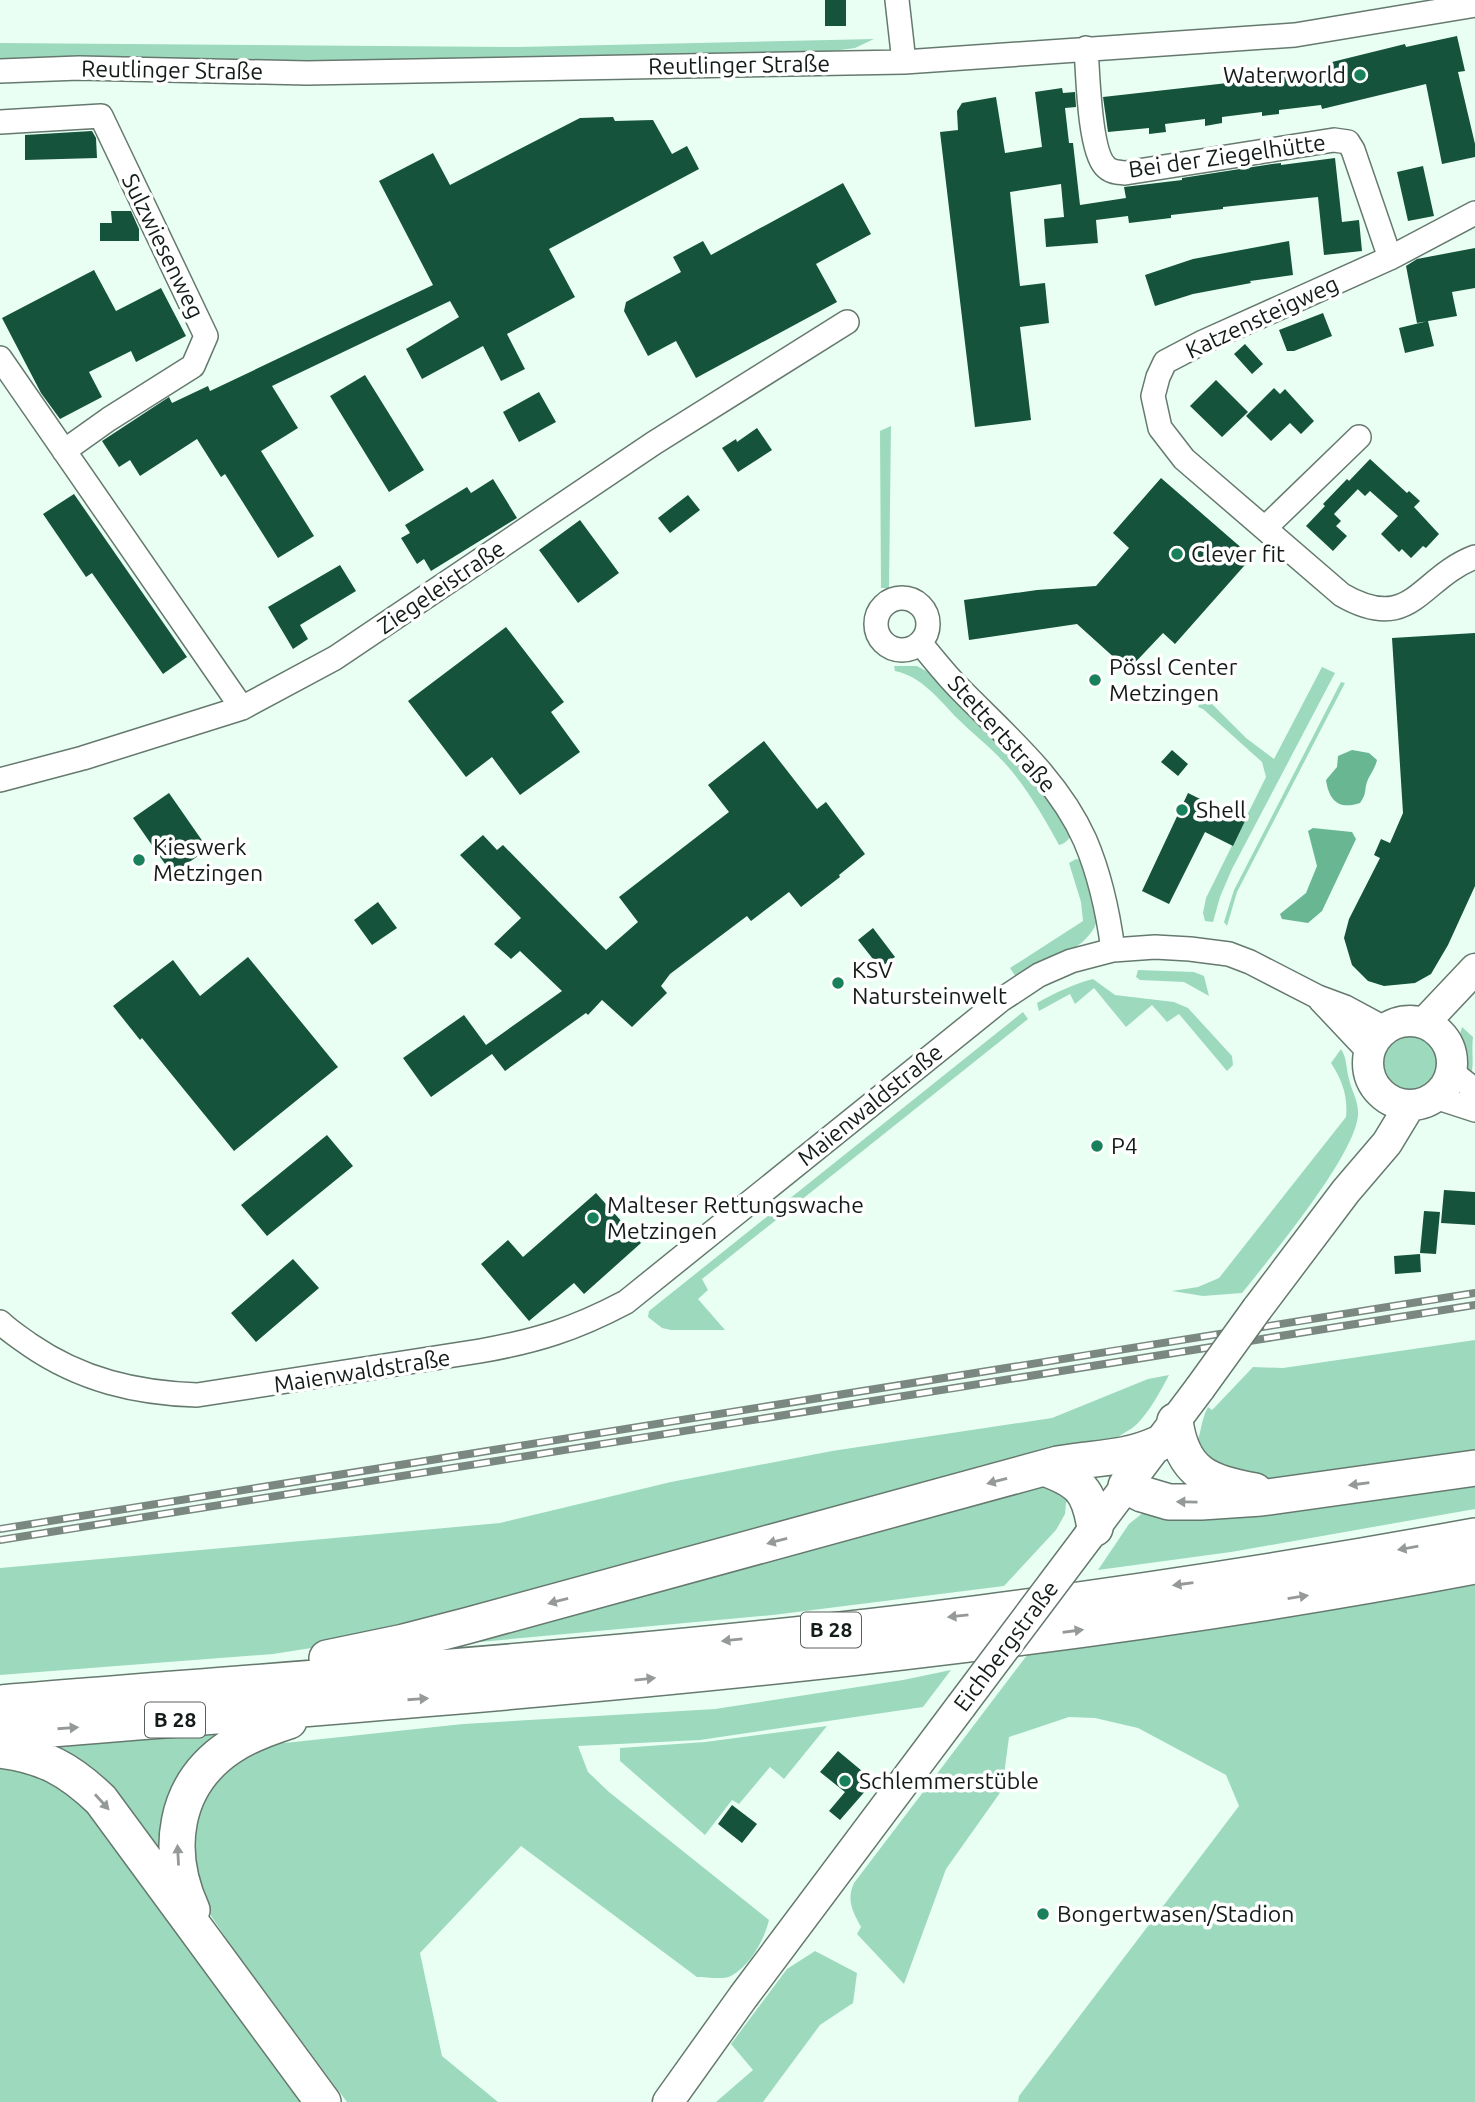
<svg xmlns="http://www.w3.org/2000/svg" width="1475" height="2102" font-family="Ubuntu,sans-serif">
  <style>
    .green { fill: #9ddabd }
    .water { fill: #69b693 }
    .building { fill: #16533c }
    .lines { fill: none; stroke-linecap: round; stroke-linejoin: round }
    .minor-casing { stroke: #66796f; stroke-width: 26 }
    .major-casing { stroke: #66796f; stroke-width: 33 }
    .highway-casing { stroke: #66796f; stroke-width: 38 }
    .minor { stroke: #fff; stroke-width: 23 }
    .major { stroke: #fff; stroke-width: 30 }
    .highway { stroke: #fff; stroke-width: 35 }
    .rail-casing { stroke: #7a8881; stroke-width: 8 }
    .rail { stroke: #fff; stroke-width: 5; stroke-dasharray: 16; stroke-linecap: butt }
    .major-bridge-casing { stroke: #66796f; stroke-width: 33; stroke-linecap: butt }
    .major-bridge { stroke: #fff; stroke-width: 30 }
    .oneway { fill: #959997 }
    .poi-dot { fill: #18815c; stroke: #fff; stroke-width: 2.5 }
    .labels { text-anchor: middle; stroke-width: 7; stroke-linejoin: round; paint-order: stroke }
    .shield { fill: #fff; stroke: #5a605d; stroke-width: 2 }
    .shield-label { font-size: 21px; font-weight: bold; fill: #141c18 }
    .street-label { font-size: 23px; fill: #141c18; stroke: #fff }
    .poi-label { font-size: 23px; fill: #141c18; stroke: #fff; text-anchor: start }
  </style>
  <rect width="100%" height="100%" fill="#e9fff3"/>
  <!-- green -->
  <path class="green" d="M874,39L855,48L833,51L518,61H0V43L518,47Z
    M891,426L889,588H881L880,431Z
    M894,666H917L930,673C984,724 1034,769 1071,835C1069,840 1064,844 1059,845C1042,814 1023,781 998,756C985,743 971,732 958,719C939,700 923,677 895,671Z
    M1322,667L1335,673L1232,869L1220,897L1213,922L1205,921L1203,913L1206,898L1266,777L1262,762L1203,709L1198,707L1203,695L1246,738L1274,759Z
    M1341,682L1345,683L1237,892L1227,926L1224,922L1234,890Z
    M1076,859L1081,860C1086,875 1094,891 1097,907C1105,945 1043,964 1016,977L1010,968L1083,921L1081,902L1069,863Z
    M1138,970L1194,972L1204,976L1209,996L1184,982L1140,980L1136,977Z
    M1093,979L1115,995L1174,1002L1188,1008L1232,1056L1233,1065L1227,1071L1179,1014L1167,1022L1152,1005L1126,1027L1094,988L1075,1004L1070,994L1039,1011L1037,1003C1055,993 1073,984 1093,979Z
    M1023,1012L1028,1019L702,1279L708,1290L698,1299L725,1330H671L662,1328L648,1317L649,1311Z
    M1462,1027L1473,1037C1471,1053 1475,1064 1470,1079C1458,1063 1456,1046 1462,1027Z
    M1379 1063a31 31 0 1 1 62 0a31 31 0 1 1-62 0Z
    M1341,1049C1347,1058 1346,1068 1349,1079C1352,1092 1359,1102 1358,1115C1355,1156 1270,1258 1242,1293L1203,1296L1172,1291L1198,1287L1219,1278L1346,1117C1348,1096 1342,1080 1331,1063Z
    M1475,1340V1454L1273,1483L1232,1475L1193,1450C1202,1436 1200,1421 1208,1407L1212,1410L1216,1406L1253,1367L1283,1368Z
    M1169,1375C1160,1392 1150,1411 1137,1424C1130,1431 1120,1434 1113,1441L337,1644L273,1654L0,1675V1568L500,1523L671,1482L832,1451L1052,1418L1148,1379Z
    M1475,1474V1509L1231,1552L1098,1570L1129,1524L1150,1507Z
    M1024,1477L1075,1489L1066,1503L1065,1514L1056,1530L1004,1586L773,1615L414,1648Z
    M1475,1581V2102H1018L1019,2096L1239,1806L1226,1775L1138,1728L1095,1718L1069,1717L1009,1737L1002,1790L946,1869L904,1984L857,1934L861,1927C853,1912 846,1900 854,1883L1031,1650Z
    M951,1670L923,1707L700,1740L578,1746L588,1772L609,1792L769,1920C764,1940 751,1965 731,1976C723,1980 706,1977 697,1977L521,1846L420,1953L442,2056L498,2102H347L234,1950L193,1889L190,1814L207,1780L275,1744L463,1724L715,1709L903,1680Z
    M827,1726L784,1779L770,1767L739,1804L732,1800L705,1835L620,1761V1748L705,1742Z
    M235,1727L171,1863L39,1742Z
    M0,1757L72,1786L306,2102H0Z
    M815,1951L857,1973L853,2003L820,2025L763,2102H716L753,2070L731,2044L787,1969Z"/>
  <!-- water -->
  <path class="water" d="M1352,750L1369,753L1377,760C1375,769 1370,774 1367,782C1364,791 1367,793 1360,803C1339,810 1329,801 1326,780L1337,767L1338,756Z
    M1313,828L1352,832L1356,839L1322,911L1308,923L1282,919L1280,914L1306,893L1317,866L1308,831Z"/>
  <!-- building -->
  <path class="building" d="M825,0H846V26H825Z
    M1457,36L1465,71L1458,72L1475,144V157L1442,164L1426,84L1322,109L1321,105L1279,110V114L1262,116V112L1222,117V123L1205,126V119L1165,124L1166,132L1149,134V128L1108,132L1103,97L1334,71L1332,62L1405,44L1406,47Z
    M1062,88L1063,93L1075,92L1076,107L1065,108L1069,143H1073L1080,205L1126,198L1124,187L1182,180V178L1272,164L1281,163V165L1335,158L1342,222L1359,220L1362,251L1324,255L1318,197L1223,207V209L1171,215V218L1129,223L1128,216L1096,220L1098,243L1046,247L1044,219L1064,217L1061,184L1010,192L1020,286L1045,283L1049,323L1020,327L1031,420L975,427L940,132L958,130L957,111L962,103L996,97L1005,153L1042,147L1035,92Z
    M613,117L615,121L653,120L672,154L687,146L699,169L549,249L575,297L507,334L525,369L501,381L483,346L422,379L406,349L459,317L450,301L272,386L298,428L261,451L314,536L278,558L225,474L221,477L197,439L140,476L130,460L119,467L102,441L169,397L172,403L208,386L210,391L433,285L379,181L433,153L450,185L580,118Z
    M92,131L96,138L97,158L25,160V135Z
    M1423,166L1434,216L1408,221L1397,172Z
    M843,183L871,234L816,264L837,302L696,378L676,341L648,356L624,311L626,302L681,272L673,257L703,241L711,255Z
    M111,211H131L139,229V241H100V223H112Z
    M1289,241L1293,275L1250,281L1251,283L1193,294L1155,306L1145,275L1193,259Z
    M1475,248V288L1452,292L1457,316L1417,323L1406,266L1417,259Z
    M94,270L116,311L161,288L186,336L136,362L131,351L89,372L102,397L60,419L41,393L2,318Z
    M1323,313L1332,336L1294,351H1287L1279,330Z
    M1428,321L1434,346L1405,353L1399,328Z
    M1245,344L1263,364L1252,374L1234,354Z
    M365,375L424,470L389,492L330,396Z
    M1216,380L1248,412L1222,437L1190,406Z
    M1274,388L1280,394L1285,389L1314,421L1301,434L1290,423L1271,441L1246,416Z
    M539,392L556,422L519,442L503,412Z
    M757,428L772,450L738,472L722,448L736,439L737,442Z
    M1370,459L1407,493L1409,491L1420,501L1414,507L1439,534L1426,548L1423,546L1411,558L1402,549L1399,552L1381,534L1398,516L1370,491L1365,496L1349,481Z
    M1161,478L1252,557L1175,644L1163,633L1128,670L1077,624L969,640L964,600L1037,590L1096,586L1129,548L1113,533Z
    M493,479L517,518L431,571L424,559L417,564L401,538L410,533L405,525L467,487L471,493Z
    M1347,479L1358,489L1334,514L1341,521L1336,526L1347,536L1333,551L1306,526L1325,506L1328,509L1323,504Z
    M74,494L187,657L163,674L92,573L86,577L43,514Z
    M688,495L700,510L670,533L658,518Z
    M580,520L619,573L578,603L539,550Z
    M340,565L356,591L300,625L308,639L293,649L268,607Z
    M506,627L564,702L551,712L580,752L520,795L492,757L466,777L408,701Z
    M1475,633V886L1448,945L1431,974L1415,983L1384,986L1368,981L1352,965L1344,938L1349,919L1380,858L1374,855L1381,839L1390,843L1403,813L1392,638Z
    M764,741L817,809L826,802L865,854L839,875L840,877L801,907L789,892L751,921L747,916L670,974L661,986L667,993L632,1027L602,1000L588,1015L586,1013L505,1071L492,1054L431,1097L403,1058L464,1015L486,1045L562,991L520,951L511,959L494,944L521,918L460,855L483,835L497,850L503,845L606,950L638,922L619,897L729,812L708,785Z
    M1172,750L1188,764L1178,776L1161,762Z
    M169,793L208,849L172,874L133,818Z
    M1188,793L1245,821L1233,846L1205,832L1169,904L1142,891Z
    M378,902L397,928L372,945L354,920Z
    M873,928L895,957L880,968L858,940Z
    M248,957L338,1067L234,1151L142,1038L140,1040L113,1006L173,960L200,996Z
    M327,1135L353,1166L267,1236L241,1205Z
    M1444,1190L1475,1192V1225L1441,1223Z
    M596,1193L641,1243L584,1294L574,1283L529,1321L481,1264L508,1240L523,1257Z
    M1424,1211L1440,1212L1436,1254L1420,1253Z
    M1420,1254L1421,1272L1395,1274L1394,1256Z
    M293,1259L319,1288L256,1342L231,1313Z
    M838,1751L874,1781L840,1820L829,1811L845,1792L820,1772Z
    M732,1805L757,1824L742,1843L718,1824Z"/>
  <g class="lines">
    <defs>
      <path id="minor" d="M897,0L904,62
        M1086,48C1088,74 1089,149 1105,166C1110,172 1117,172 1125,173L1334,140L1348,142L1353,150L1390,258
        M0,71L79,68L307,73L904,62L1295,35L1475,5
        M0,122L101,116L206,336L193,366L109,419L64,451
        M1475,213L1390,258L1203,342L1165,362L1158,377L1153,396L1160,428L1184,459L1342,595C1412,635 1419,578 1475,557
        M0,358L242,708
        M1265,528L1359,437
        M876 624a26 26 0 1 1 52 0a26 26 0 1 1-52 0Z
        M920,643C933,658 945,674 959,688C1005,735 1058,779 1085,840C1100,875 1108,912 1113,950
        M0,780L83,758L242,708L335,658L654,443L847,322
        M1320,1000L1370,1053
        M1452,1072L1475,1090
        M1435,1097L1475,1110
        M0,1322C9,1331 19,1337 30,1345C81,1380 136,1393 197,1395L480,1351C537,1341 575,1329 626,1302L1001,1000L1039,975L1071,961L1113,950L1155,947L1190,949L1229,954L1250,962L1318,997L1345,1007L1386,1029"/>
      <path id="major" d="M1368 1063a42 42 0 1 1 84 0a42 42 0 1 1-84 0Z
        M1424,1023L1475,969
        M1257,1309L1346,1191L1387,1143L1410,1105
        M1088,1537L1200,1388
        M668,2102L743,1997L961,1706"/>
      <path id="highway" d="M1175,1421C1182,1472 1207,1483 1255,1491
        M1044,1468C1080,1481 1089,1490 1095,1528
        M1126,1486L1142,1494L1169,1502H1201L1261,1498L1475,1468
        M327,1658L404,1642L466,1626L1058,1464C1095,1457 1122,1460 1158,1444
        M0,1703C327,1676 655,1655 981,1613C1146,1592 1311,1566 1475,1536
        M0,1733C493,1694 988,1659 1475,1566
        M0,1750C43,1755 70,1770 101,1800L323,2102
        M192,1910C165,1851 173,1785 230,1747C248,1735 268,1728 289,1721"/>
    </defs>
    <!-- minor casing -->
    <use href="#minor" class="minor-casing"/>
    <!-- major casing -->
    <use href="#major" class="major-casing"/>
    <!-- highway casing -->
    <use href="#highway" class="highway-casing"/>
    <!-- minor -->
    <use href="#minor" class="minor"/>
    <!-- major -->
    <use href="#major" class="major"/>
    <!-- highway -->
    <use href="#highway" class="highway"/>
    <defs>
      <path id="rail" d="M0,1529L1475,1293
        M0,1540L1475,1305"/>
    </defs>
    <!-- rail casing -->
    <use href="#rail" class="rail-casing"/>
    <!-- rail -->
    <use href="#rail" class="rail"/>
    <defs>
      <path id="major-bridge" d="M1200,1388L1257,1309
        M961,1706L1088,1537"/>
    </defs>
    <!-- major-bridge casing -->
    <use href="#major-bridge" class="major-bridge-casing"/>
    <!-- major-bridge -->
    <use href="#major-bridge" class="major-bridge"/>
  </g>
  <!-- one-way arrows -->
  <defs><path id="oneway-solid" d="M-6-.8H1V-3.2L6.5 0L1 3.2V.8H-6Z" transform="scale(1.75)"/></defs>
  <g class="oneway">
    <use href="#oneway-solid" transform="translate(997 1481) rotate(165)"/>
    <use href="#oneway-solid" transform="translate(1359 1484) rotate(172)"/>
    <use href="#oneway-solid" transform="translate(1187 1502) rotate(-179)"/>
    <use href="#oneway-solid" transform="translate(777 1541) rotate(165)"/>
    <use href="#oneway-solid" transform="translate(1408 1548) rotate(170)"/>
    <use href="#oneway-solid" transform="translate(1183 1584) rotate(172)"/>
    <use href="#oneway-solid" transform="translate(1298 1597) rotate(-9)"/>
    <use href="#oneway-solid" transform="translate(558 1601) rotate(165)"/>
    <use href="#oneway-solid" transform="translate(958 1616) rotate(174)"/>
    <use href="#oneway-solid" transform="translate(1073 1631) rotate(-8)"/>
    <use href="#oneway-solid" transform="translate(732 1640) rotate(174)"/>
    <use href="#oneway-solid" transform="translate(645 1679) rotate(-6)"/>
    <use href="#oneway-solid" transform="translate(418 1699) rotate(-4)"/>
    <use href="#oneway-solid" transform="translate(68 1728) rotate(-4)"/>
    <use href="#oneway-solid" transform="translate(102 1802) rotate(48)"/>
    <use href="#oneway-solid" transform="translate(178 1855) rotate(-93)"/>
  </g>
  <!-- markers -->
  <g class="poi-dot">
    <circle cx="1360" cy="75" r="7"/>
    <circle cx="1177" cy="554" r="7"/>
    <circle cx="1095" cy="680" r="7"/>
    <circle cx="1182" cy="810" r="7"/>
    <circle cx="139" cy="860" r="7"/>
    <circle cx="838" cy="983" r="7"/>
    <circle cx="1097" cy="1146" r="7"/>
    <circle cx="593" cy="1218" r="7"/>
    <circle cx="845" cy="1781" r="7"/>
    <circle cx="1043" cy="1914" r="7"/>
  </g>
  <g class="labels">
    <!-- shield labels -->
    <g class="shield">
      <rect x="801" y="1612.5" width="60" height="35" rx="5"/>
      <rect x="145" y="1702.5" width="60" height="35" rx="5"/>
    </g>
    <g class="shield-label">
      <text x="831" y="1637">B 28</text>
      <text x="175" y="1727">B 28</text>
    </g>
    <!-- street labels -->
    <g class="street-label">
      <text transform="translate(739 65) rotate(-1)" y="8">Reutlinger Straße</text>
      <text transform="translate(172 70) rotate(1)" y="8">Reutlinger Straße</text>
      <text transform="translate(1227 156) rotate(-8)" y="8">Bei der Ziegelhütte</text>
      <text transform="translate(163 246) rotate(64)" y="8">Sulzwiesenweg</text>
      <text transform="translate(1262 317) rotate(-25)" y="8">Katzensteigweg</text>
      <text transform="translate(441 587) rotate(-34)" y="8">Ziegeleistraße</text>
      <text transform="translate(1002 734) rotate(48)" y="8">Stettertstraße</text>
      <text transform="translate(870 1105) rotate(-39)" y="8">Maienwaldstraße</text>
      <text transform="translate(362 1371) rotate(-9)" y="8">Maienwaldstraße</text>
      <text transform="translate(1006 1646) rotate(-53)" y="8">Eichbergstraße</text>
    </g>
    <!-- poi labels -->
    <g class="poi-label">
      <text x="1346" y="83" text-anchor="end">Waterworld</text>
      <text x="1191" y="562">Clever fit</text>
      <text x="1109" y="675">Pössl Center<tspan x="1109" dy="26">Metzingen</tspan></text>
      <text x="1196" y="818">Shell</text>
      <text x="153" y="855">Kieswerk<tspan x="153" dy="26">Metzingen</tspan></text>
      <text x="852" y="978">KSV<tspan x="852" dy="26">Natursteinwelt</tspan></text>
      <text x="1111" y="1154">P4</text>
      <text x="607" y="1213">Malteser Rettungswache<tspan x="607" dy="26">Metzingen</tspan></text>
      <text x="859" y="1789">Schlemmerstüble</text>
      <text x="1057" y="1922">Bongertwasen/Stadion</text>
    </g>
  </g>
</svg>
